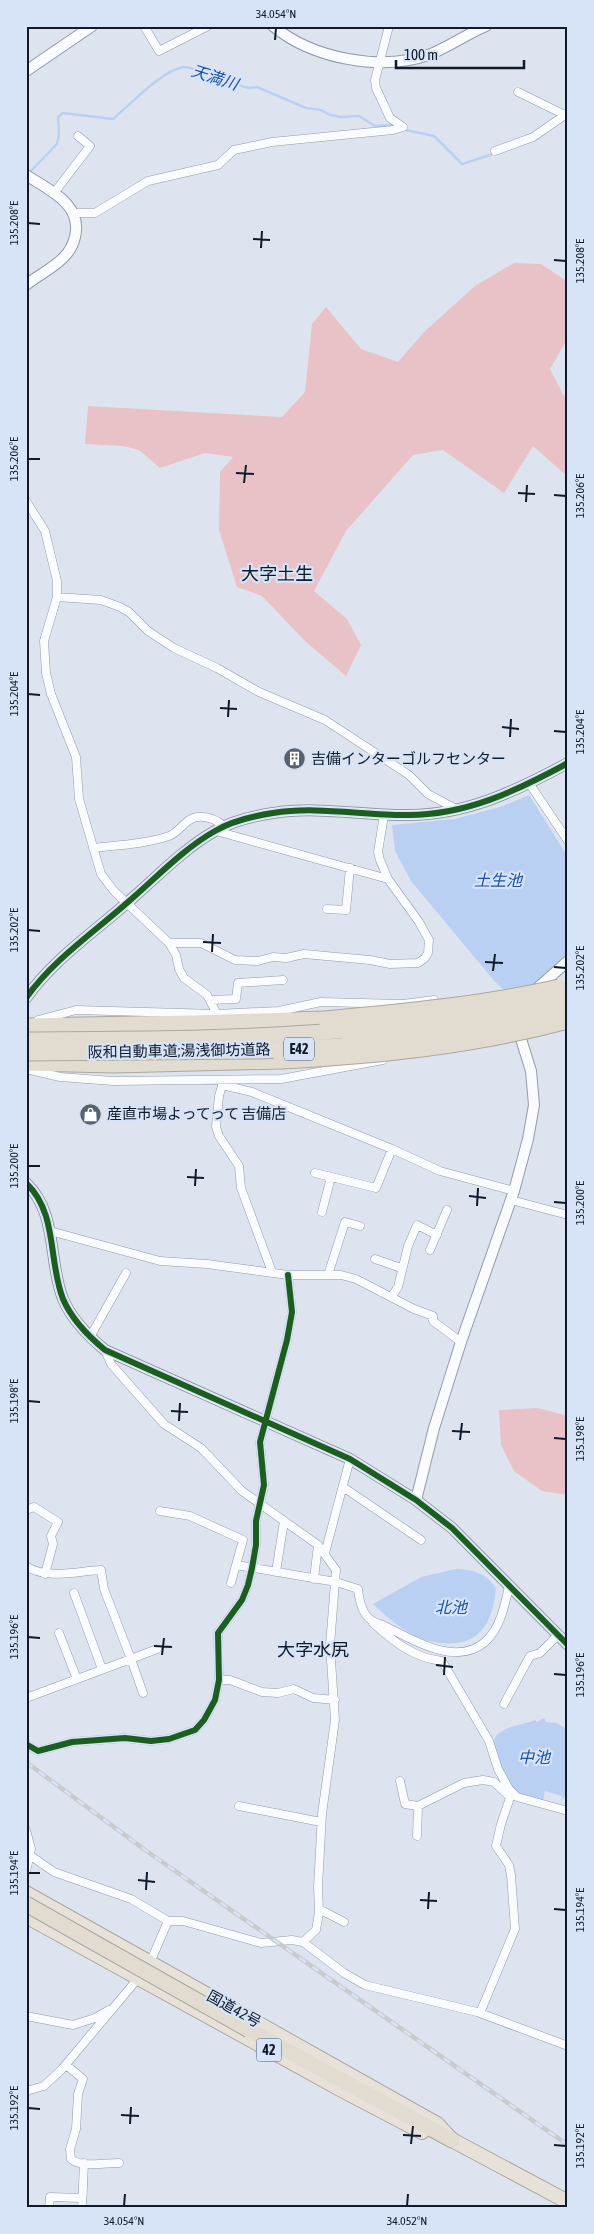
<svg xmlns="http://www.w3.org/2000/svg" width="594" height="2234" font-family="'Asap Condensed','Noto Sans JP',sans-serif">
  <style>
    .green { fill: #e8c2c7 }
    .water { fill: #bad0f3 }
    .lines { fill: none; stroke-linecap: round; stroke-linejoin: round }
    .stream { stroke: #bad0f3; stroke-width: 2.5 }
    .minor-casing { stroke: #939ba8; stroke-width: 9 }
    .tertiary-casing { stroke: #939ba8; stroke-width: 12 }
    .trunk-casing { stroke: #aba79f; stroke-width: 16 }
    .motorway-casing { stroke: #aba79f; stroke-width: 17 }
    .minor { stroke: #fafbfd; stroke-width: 8 }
    .tertiary { stroke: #fafbfd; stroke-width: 10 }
    .trunk { stroke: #e7e2d9; stroke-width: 14 }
    .motorway { stroke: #e2dcd0; stroke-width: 15 }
    .rail-casing { stroke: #c8cacd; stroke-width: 4.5 }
    .rail { stroke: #d7e3f6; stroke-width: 2.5; stroke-dasharray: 8; stroke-linecap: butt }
    .motorway-bridge-casing { stroke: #aba79f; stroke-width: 17; stroke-linecap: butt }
    .motorway-bridge { stroke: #e2dcd0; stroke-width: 15 }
    .cycleway-casing { stroke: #d7e3f6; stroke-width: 9 }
    .cycleway { stroke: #1b5e20; stroke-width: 6 }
    .ticks { fill: none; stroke: #0f1a2b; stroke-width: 2 }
    .labels { text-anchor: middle; stroke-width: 4.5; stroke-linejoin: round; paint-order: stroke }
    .shield { fill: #d7e3f6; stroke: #4b5668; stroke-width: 1 }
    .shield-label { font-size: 14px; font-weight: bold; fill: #0f1a2b }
    .poi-label { font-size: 15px; fill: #0f1a2b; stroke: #d7e3f6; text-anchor: start }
    .street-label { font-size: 15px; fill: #0f1a2b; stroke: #d7e3f6 }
    .water-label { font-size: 16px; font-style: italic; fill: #1b52a7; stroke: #d7e3f6 }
    .quarter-label { font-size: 18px; fill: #0f1a2b; stroke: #d7e3f6 }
    .neatline { fill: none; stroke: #0f1a2b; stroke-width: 2 }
    .ticks-label { font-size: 12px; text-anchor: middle; fill: #0f1a2b }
  </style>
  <rect width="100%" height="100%" fill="#dee4ef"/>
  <!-- green -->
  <path class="green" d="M514,263L541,264L568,282V338L550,369L564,396L568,398V477L533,446L504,493L443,450L413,455L346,531L314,591L347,619L361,645L346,676L305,641L262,596L237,587L219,530L220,472L233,457L205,453L160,468L139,450L123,446L85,444L88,406L282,417L305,392L312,324L326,307L361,349L398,362L424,332L475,286Z
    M538,1408L568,1416V1495L542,1491L514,1471L501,1445L499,1410Z"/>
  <!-- water -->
  <path class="water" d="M529,795L568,857V957L515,999L495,982L411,881L395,851L392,825L455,819L503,806Z
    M456,1569C473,1569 487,1574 496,1588C493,1622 480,1647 442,1643C431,1642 419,1639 409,1633C396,1625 384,1614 373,1604L421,1577Z
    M544,1718L546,1722L557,1723L568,1730V1793L561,1801L562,1796L545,1791L543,1801C534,1798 525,1797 517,1792C508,1786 488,1746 496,1736C504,1726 523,1725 535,1720L537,1722Z"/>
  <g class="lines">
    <!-- stream -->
    <path class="stream" d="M405,130L434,136L462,164L493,154
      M537,139L546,132
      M28,174L57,144L59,134L58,117L63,113L113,119C131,104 162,70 184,67C189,67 218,76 225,78C239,82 240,90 257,87L306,108L321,110L330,115L341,117L359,116L375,126L395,125"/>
    <defs>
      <path id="minor" d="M144,26L159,51L208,26
        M389,26L375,80L376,88L390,118L403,127
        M518,92L565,115
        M495,151L533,137L568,113
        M54,193L90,146L78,136
        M74,213H95L148,181L218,165L234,150L272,142L393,130L403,127
        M26,501L45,531L57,581V597L44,641L46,673L51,694L76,757L79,799L101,874L114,891L169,943L176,955L179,969L184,978L207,995L217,1014
        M57,597L101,600L120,607L129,612L148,631L174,648L217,668L259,692L325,720L409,775L428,794L458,810
        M529,783L568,841
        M216,831L388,879
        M93,848C119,845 145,844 169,836C180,832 186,818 197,817C208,816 217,820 225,827
        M327,909L346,910L350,868
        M169,943H201L235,960L258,961L273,957L286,958L304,954L370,960L390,964L418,963L425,958L428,953L429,940L419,922L388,879L380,860L378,852L384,815
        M210,1000L236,999L238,983L283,980
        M38,1020L76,1010L217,1014L279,1011L321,1002L403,1004L434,1000
        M26,1069L60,1077L113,1081L281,1079L383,1060
        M223,1082L219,1096L216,1127L219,1136L239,1166L241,1188L272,1272
        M222,1085L252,1092L392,1149L440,1171L514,1191
        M315,1173L376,1188L392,1149
        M511,1200L568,1215
        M322,1212L331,1177
        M50,1231L160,1261L207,1264L288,1275H341L356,1279L414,1309L433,1316V1321L461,1342
        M430,1250L447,1210
        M375,1259L401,1268
        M328,1275L345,1222L360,1226
        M392,1296L398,1287L408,1246L417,1225L437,1235
        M90,1337L126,1273
        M105,1350L111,1364L164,1424L201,1448L242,1491L318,1545L336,1570L330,1645L335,1720L322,1814L318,1887L319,1912L316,1930L303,1942
        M343,1487L421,1540
        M26,1510L34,1507L58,1522L51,1536L53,1544L45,1574
        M160,1511L190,1516L243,1540L231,1583
        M325,1553L350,1459
        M236,1565L336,1582L358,1589C359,1598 362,1614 371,1620C375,1623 381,1624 385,1626C413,1640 456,1667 485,1642C500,1629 505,1605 509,1586
        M26,1566C46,1580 78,1571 101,1570L104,1589L131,1659L26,1698
        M276,1572L284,1521
        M314,1579L318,1545
        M74,1593L102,1669
        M373,1623C394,1642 414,1658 442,1661L489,1741L498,1769L509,1789L517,1797L568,1811
        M59,1633L77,1679
        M219,1680H230L262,1692L278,1693L294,1689L313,1698L335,1700
        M143,1693L131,1659L157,1649
        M504,1704L530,1656L540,1653L558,1635
        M26,1744L38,1751L72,1742L125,1738L151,1741L169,1739L195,1730L204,1720L215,1700L219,1680L218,1633L242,1600L248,1585L252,1568L256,1545V1521L264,1485L260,1442L287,1340L292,1312L288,1275
        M400,1781L405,1804L418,1806L464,1783L483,1780L494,1782L510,1797
        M239,1806L321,1822
        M26,1830L31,1849L26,1871
        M417,1836L418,1806
        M31,1856L54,1872L131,1899L168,1921L149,1965
        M319,1909L344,1922
        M168,1921H183L261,1943L292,1940L303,1942L344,1973L365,1985L477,2012L568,2046
        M480,2013L515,1929L511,1875L509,1865L496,1846L501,1824L512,1792
        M26,2016L73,2025L95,2018L109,2010
        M66,2065L83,2079L78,2094L76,2129L70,2149L71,2159C81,2168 106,2163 119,2163
        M26,2091L44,2086L62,2069L140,1976
        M49,2208L50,2197L82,2198
        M82,2208L84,2163"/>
      <path id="tertiary" d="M273,26C313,59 382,72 431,54C450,46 467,34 486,26
        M26,71L92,26
        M26,175C49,190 83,204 75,237C73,245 70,251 64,257C54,268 38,275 26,285
        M533,992L568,961
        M26,998C53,960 93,933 128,902C156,878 183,849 215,831C232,821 253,816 273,813C316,806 361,815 405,815C465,816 516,791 568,763
        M26,1183C58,1213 48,1261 63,1299C72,1320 88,1336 105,1350L350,1459L416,1500L452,1528L568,1645
        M416,1500L434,1428L461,1342L514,1191L528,1139L534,1105L531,1071L521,1039L520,1028"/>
      <path id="trunk" d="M26,1893L437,2124L452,2140L568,2202
        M26,1916L342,2090L422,2132"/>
      <path id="motorway" d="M26,1026L193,1023L325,1019
        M26,1063L114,1065L281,1061
        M249,2030L452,2140"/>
    </defs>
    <!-- minor casing -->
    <use href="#minor" class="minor-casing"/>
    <!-- tertiary casing -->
    <use href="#tertiary" class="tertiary-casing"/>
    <!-- trunk casing -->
    <use href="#trunk" class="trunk-casing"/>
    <!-- motorway casing -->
    <use href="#motorway" class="motorway-casing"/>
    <!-- minor -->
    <use href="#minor" class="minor"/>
    <!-- tertiary -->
    <use href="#tertiary" class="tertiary"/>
    <!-- trunk -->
    <use href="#trunk" class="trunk"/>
    <!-- motorway -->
    <use href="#motorway" class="motorway"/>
    <defs>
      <path id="rail" d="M26,1762L145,1850L568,2145"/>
    </defs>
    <!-- rail casing -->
    <use href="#rail" class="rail-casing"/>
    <!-- rail -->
    <use href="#rail" class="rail"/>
    <defs>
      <path id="motorway-bridge" d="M325,1019C401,1012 485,1004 559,987
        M26,1040C208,1039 391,1039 568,995
        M26,1053L261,1051L341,1046L466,1029L568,1008
        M281,1061C377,1056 474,1046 568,1021
        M26,1904L249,2030"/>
    </defs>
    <!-- motorway-bridge casing -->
    <use href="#motorway-bridge" class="motorway-bridge-casing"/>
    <!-- motorway-bridge -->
    <use href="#motorway-bridge" class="motorway-bridge"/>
    <defs>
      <path id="cycleway" d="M26,998C53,960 93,933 128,902C156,878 183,849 215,831C232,821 253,816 273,813C316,806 361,815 405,815C465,816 516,791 568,763
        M26,1183C58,1213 48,1261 63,1299C72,1320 88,1336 105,1350L350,1459L416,1500L452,1528L568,1645
        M26,1744L38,1751L72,1742L125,1738L151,1741L169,1739L195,1730L204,1720L215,1700L219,1680L218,1633L242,1600L248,1585L252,1568L256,1545V1521L264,1485L260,1442L287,1340L292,1312L288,1275"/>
    </defs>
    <!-- cycleway casing -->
    <use href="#cycleway" class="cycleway-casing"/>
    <!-- cycleway -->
    <use href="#cycleway" class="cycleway"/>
  </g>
  <!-- ticks -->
  <path class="ticks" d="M275,40L276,28M28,223L40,224M253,239L270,240M261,248L262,231M554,260L566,261M28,459H40M236,473L254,474M244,483L246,465M518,493L535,494M554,495L566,496M526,502L527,485M28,694L40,695M220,708L237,709M228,717L229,700M502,727L519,729M554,731L566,732M510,737L511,719M28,930L40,931M203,942L221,943M212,952L213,934M485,962L503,963M554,967L566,968M493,971L495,954M28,1166H40M187,1177L204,1178M195,1186L196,1169M469,1196L486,1198M554,1202L566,1203M477,1206L478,1188M28,1401L40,1402M171,1411L188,1412M179,1421L180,1403M452,1431L470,1432M554,1438L566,1439M460,1440L462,1423M28,1637L40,1638M154,1646L172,1647M162,1655L164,1638M436,1665L453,1667M554,1674L566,1675M444,1675L445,1657M28,1873H40M138,1880L155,1882M146,1890L147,1872M420,1900L437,1901M428,1909L429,1892M554,1909L566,1910M28,2108L40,2109M121,2115L139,2116M130,2124L131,2107M403,2135L421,2136M411,2144L413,2126M554,2145L566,2146M124,2206L125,2194M407,2206L408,2194"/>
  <!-- icons -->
  <defs>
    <symbol id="building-disc" viewBox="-11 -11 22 22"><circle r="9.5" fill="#576170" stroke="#d7e3f6"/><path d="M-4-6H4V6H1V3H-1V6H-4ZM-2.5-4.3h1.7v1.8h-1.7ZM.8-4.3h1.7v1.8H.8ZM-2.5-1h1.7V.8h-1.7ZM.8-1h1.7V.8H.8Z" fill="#fff"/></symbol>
    <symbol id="shop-disc" viewBox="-11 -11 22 22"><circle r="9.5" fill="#576170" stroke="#d7e3f6"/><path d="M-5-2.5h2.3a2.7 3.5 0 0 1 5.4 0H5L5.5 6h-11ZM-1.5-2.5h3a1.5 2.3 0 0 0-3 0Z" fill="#fff"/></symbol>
  </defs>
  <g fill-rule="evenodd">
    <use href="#building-disc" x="282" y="746" width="25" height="25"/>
    <use href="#shop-disc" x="78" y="1102" width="25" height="25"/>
  </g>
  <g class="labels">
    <!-- shield labels -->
    <g class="shield">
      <rect x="284" y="1037.5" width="30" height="23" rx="4"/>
      <rect x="256.5" y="2038.5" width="25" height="23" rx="4"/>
    </g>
    <g class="shield-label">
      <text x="299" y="1054">E42</text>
      <text x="269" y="2055">42</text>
    </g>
    <!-- poi labels -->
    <g class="poi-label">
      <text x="311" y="764">吉備インターゴルフセンター</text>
      <text x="107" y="1119">産直市場よってって 吉備店</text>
    </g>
    <!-- street labels -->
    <g class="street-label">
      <text transform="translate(179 1051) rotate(-1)" y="5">阪和自動車道;湯浅御坊道路</text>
      <text transform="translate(234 2009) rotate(29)" y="5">国道42号</text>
    </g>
    <!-- water labels -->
    <g class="water-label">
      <text transform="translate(215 77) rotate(18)" y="6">天満川</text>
      <text x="498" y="886">土生池</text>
      <text x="451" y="1613">北池</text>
      <text x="534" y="1763">中池</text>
    </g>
    <!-- quarter labels -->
    <g class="quarter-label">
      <text x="277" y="580">大字土生</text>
      <text x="313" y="1656">大字水尻</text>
    </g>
  </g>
  <!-- border -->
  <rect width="594" height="2234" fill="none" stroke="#d7e3f6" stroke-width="55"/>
  <!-- scale -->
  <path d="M396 60v8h128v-8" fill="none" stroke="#0f1a2b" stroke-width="2.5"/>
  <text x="404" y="60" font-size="15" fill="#0f1a2b" stroke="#d7e3f6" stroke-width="4" paint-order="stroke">100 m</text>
  <rect x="28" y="28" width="538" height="2178" class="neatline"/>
  <g class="ticks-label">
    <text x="276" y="18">34.054°N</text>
    <text transform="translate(14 223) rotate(-90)" y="4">135.208°E</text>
    <text transform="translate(580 261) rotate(-90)" y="4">135.208°E</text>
    <text transform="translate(14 459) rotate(-90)" y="4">135.206°E</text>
    <text transform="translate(580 496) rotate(-90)" y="4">135.206°E</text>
    <text transform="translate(14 694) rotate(-90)" y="4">135.204°E</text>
    <text transform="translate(580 732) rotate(-90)" y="4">135.204°E</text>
    <text transform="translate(14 930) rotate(-90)" y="4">135.202°E</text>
    <text transform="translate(580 968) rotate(-90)" y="4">135.202°E</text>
    <text transform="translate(14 1166) rotate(-90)" y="4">135.200°E</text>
    <text transform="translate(580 1203) rotate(-90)" y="4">135.200°E</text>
    <text transform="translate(14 1401) rotate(-90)" y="4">135.198°E</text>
    <text transform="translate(580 1439) rotate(-90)" y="4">135.198°E</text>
    <text transform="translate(14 1637) rotate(-90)" y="4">135.196°E</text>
    <text transform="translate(580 1675) rotate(-90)" y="4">135.196°E</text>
    <text transform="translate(14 1873) rotate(-90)" y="4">135.194°E</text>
    <text transform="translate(580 1910) rotate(-90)" y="4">135.194°E</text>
    <text transform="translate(14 2108) rotate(-90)" y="4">135.192°E</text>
    <text transform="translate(580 2146) rotate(-90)" y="4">135.192°E</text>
    <text x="124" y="2225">34.054°N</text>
    <text x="407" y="2225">34.052°N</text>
  </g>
</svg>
